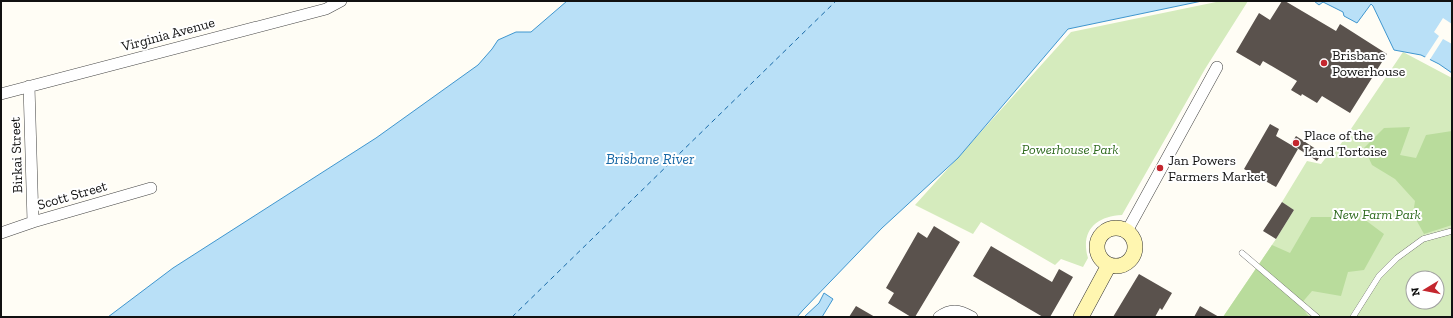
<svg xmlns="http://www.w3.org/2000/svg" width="1453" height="318" font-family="'Zilla Slab',serif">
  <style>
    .green { fill: #d5ebbd; fill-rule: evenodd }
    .forest { fill: #b9dc9c }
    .water { fill: #b9e0f7; stroke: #3f96cf }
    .pier { fill: #fffdf5 }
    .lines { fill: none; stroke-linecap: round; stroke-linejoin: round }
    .ferry { stroke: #1768a6; stroke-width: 1; stroke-dasharray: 5 4; stroke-linecap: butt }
    .building { fill: #5a524d }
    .lane-casing { stroke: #444; stroke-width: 6 }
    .street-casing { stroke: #444; stroke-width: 12 }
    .secondary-casing { stroke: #333; stroke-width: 16 }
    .lane { stroke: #fff; stroke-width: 5.5 }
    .street { stroke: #fff; stroke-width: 11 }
    .secondary { stroke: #fff6b0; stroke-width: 15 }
    .poi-dot { fill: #c4262e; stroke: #fff; stroke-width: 1.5 }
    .labels { text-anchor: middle; stroke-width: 4; stroke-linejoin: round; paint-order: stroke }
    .street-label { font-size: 14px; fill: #111; stroke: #fff }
    .poi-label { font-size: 14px; fill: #111; stroke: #fff; text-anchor: start }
    .park-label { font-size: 14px; font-style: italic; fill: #2f6b1f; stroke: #fff }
    .water-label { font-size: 15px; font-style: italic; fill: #1768a6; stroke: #fff }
  </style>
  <rect width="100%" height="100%" fill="#fffdf5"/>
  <!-- green -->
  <path class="green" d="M1221,1H1248L1205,69L1122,215C1096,216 1080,231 1088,258L1083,267L1061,259L1055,265L981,222L973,234L915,205L1071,32Z
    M1403,52L1452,78V317H1223L1276,239L1294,210L1282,202L1307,161L1321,164L1328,155L1332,157ZM1413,278H1437V302H1413Z"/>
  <!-- forest -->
  <path class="forest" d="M1410,127L1400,155L1416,158L1426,135L1452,131V225L1424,234L1413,214L1415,201L1395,179L1372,165L1364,148L1384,128Z
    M1356,213L1384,234L1364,270L1348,272L1341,296L1312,291L1300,305L1309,317H1223L1272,245L1290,253L1311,217H1335Z"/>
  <!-- water -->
  <path class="water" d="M567,1H1202L1068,29L958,158L882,228L803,310L797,317H108L173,268L376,138L478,65L492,49L498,40L516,32H531Z
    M1314,1H1452V73L1439,64L1421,55L1394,50L1373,6L1371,4L1357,23L1344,16L1343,12L1323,2L1319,5Z
    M824,293L833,299L822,317H804L819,303Z"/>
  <!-- pier -->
  <path class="pier" d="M1443,18L1452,24V44L1443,39L1429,61L1424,59L1439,36L1434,32Z"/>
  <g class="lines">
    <!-- ferry -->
    <path class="ferry" d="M512,317L836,1"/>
  </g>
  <!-- building -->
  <path class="building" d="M1282,1H1285L1336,31L1340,24L1387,54L1350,113L1322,96L1317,103L1302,94L1301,96L1291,90L1297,81L1263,61L1260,66L1236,52L1259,13L1270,20Z
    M1270,124L1279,129L1276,136L1298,149L1276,187L1244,169Z
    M1296,136L1322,153L1317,161L1291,144Z
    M1282,202L1294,210L1276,239L1263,231Z
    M934,226L960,242L915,317H911L888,303L894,293L886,288L918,232L927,238Z
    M991,246L1052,282L1059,269L1073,277L1050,317H1043L973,276Z
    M1139,274L1172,293L1162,310L1160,308L1155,317H1113Z
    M856,306L875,317H849Z
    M1200,306L1219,317H1194Z"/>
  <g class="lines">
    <defs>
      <path id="lane" d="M1242,253L1317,317
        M1353,317L1379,276L1397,258L1423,239L1452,231"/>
      <path id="street" d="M29,86L33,222
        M1,94L326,9L341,1
        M1127,231L1217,67
        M1,233L33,222L151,188
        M939,317C951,308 959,310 972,317"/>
      <path id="secondary" d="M1097 247a19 19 0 1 1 38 0a19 19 0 1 1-38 0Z
        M1081,317L1109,265"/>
    </defs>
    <!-- lane casing -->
    <use href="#lane" class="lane-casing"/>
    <!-- street casing -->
    <use href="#street" class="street-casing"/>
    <!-- secondary casing -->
    <use href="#secondary" class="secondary-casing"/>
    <!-- lane -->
    <use href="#lane" class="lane"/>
    <!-- street -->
    <use href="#street" class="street"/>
    <!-- secondary -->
    <use href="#secondary" class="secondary"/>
  </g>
  <!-- markers -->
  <g class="poi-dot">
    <circle cx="1324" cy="63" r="4"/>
    <circle cx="1296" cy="143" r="4"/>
    <circle cx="1160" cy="168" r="4"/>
  </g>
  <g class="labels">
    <!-- street labels -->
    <g class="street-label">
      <text transform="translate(168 34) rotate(-15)" y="5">Virginia Avenue</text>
      <text transform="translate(16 155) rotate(-92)" y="5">Birkai Street</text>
      <text transform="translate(72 195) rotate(-16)" y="5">Scott Street</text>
    </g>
    <!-- poi labels -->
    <g class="poi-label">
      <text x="1332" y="60">Brisbane<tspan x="1332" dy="16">Powerhouse</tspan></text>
      <text x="1304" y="140">Place of the<tspan x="1304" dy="16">Land Tortoise</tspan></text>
      <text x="1168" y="165">Jan Powers<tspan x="1168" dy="16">Farmers Market</tspan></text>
    </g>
    <!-- park labels -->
    <g class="park-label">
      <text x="1070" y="154">Powerhouse Park</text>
      <text x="1377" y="219">New Farm Park</text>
    </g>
    <!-- water labels -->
    <g class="water-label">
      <text x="650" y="164">Brisbane River</text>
    </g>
  </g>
  <!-- border -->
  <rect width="1453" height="318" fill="none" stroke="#111111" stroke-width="4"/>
  <!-- north arrow -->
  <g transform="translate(1425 290) rotate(260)"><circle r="19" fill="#ffffff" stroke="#a0a0a0"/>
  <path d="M0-3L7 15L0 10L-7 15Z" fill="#c4262e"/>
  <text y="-6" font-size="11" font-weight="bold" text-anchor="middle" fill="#111111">N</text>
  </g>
</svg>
